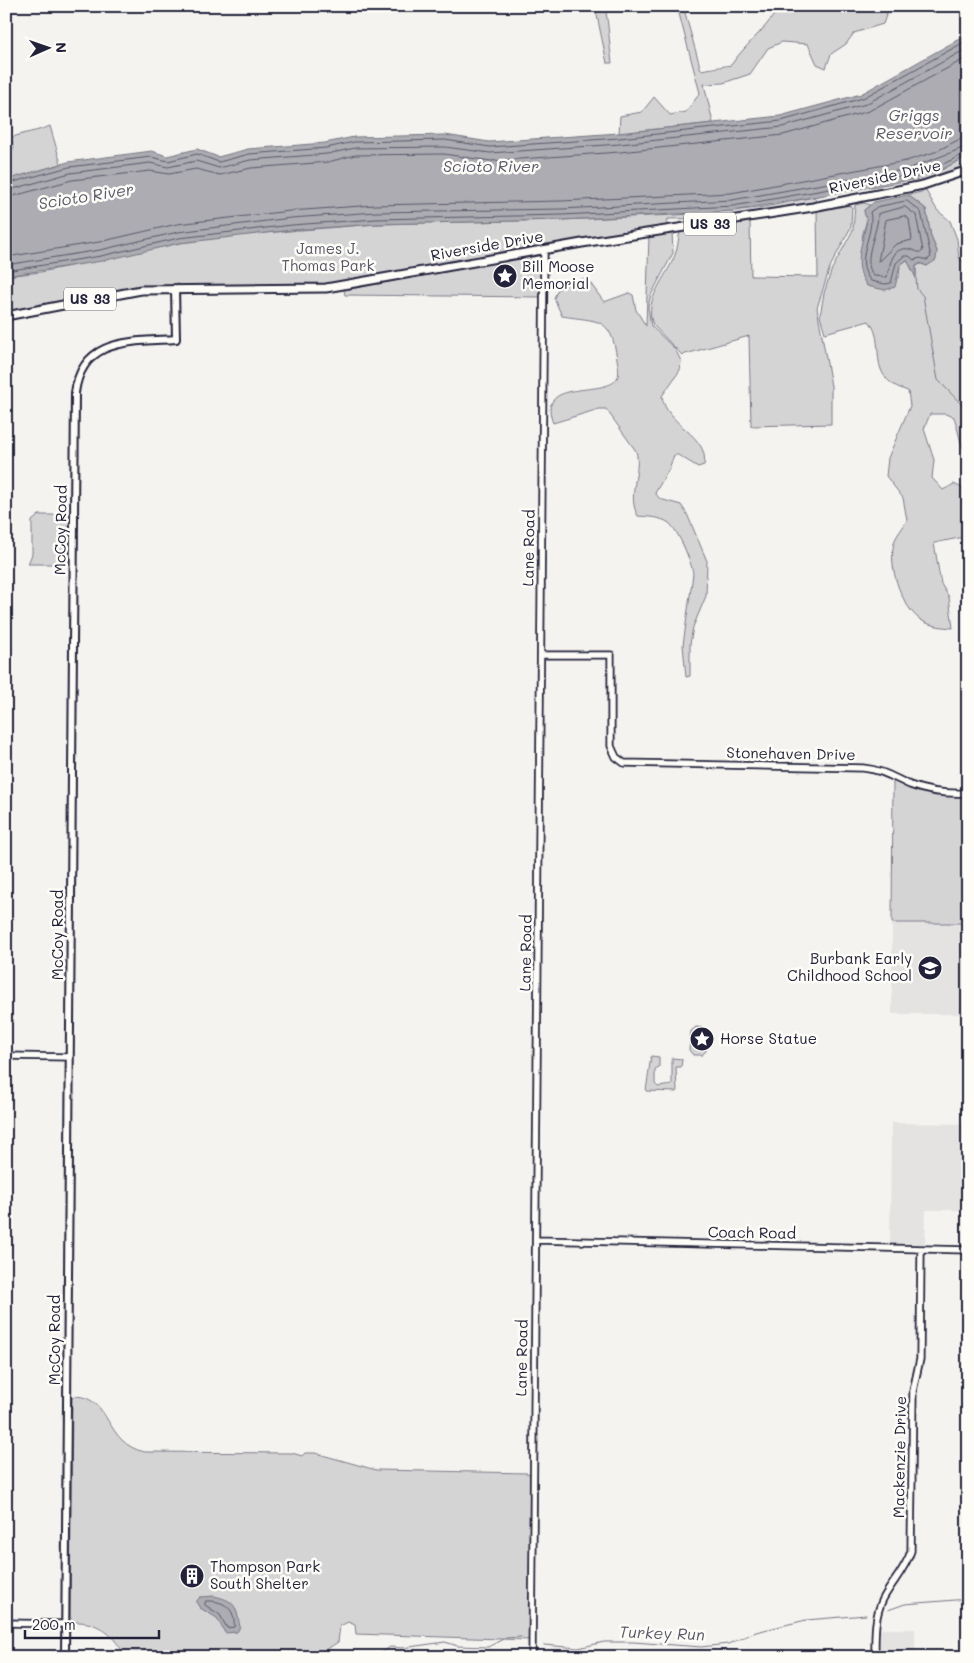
<svg xmlns="http://www.w3.org/2000/svg" width="974" height="1663" font-family="Mali,sans-serif">
  <style>
    .built { fill: #e4e3e2 }
    .green { fill: #d5d4d5; stroke: #7c7b88 }
    .water { fill: #acacb2; stroke: #757582 }
    .lines { fill: none; stroke-linecap: round; stroke-linejoin: round }
    .shore { stroke: #59596b; stroke-width: 1 }
    .stream { stroke: #757582; stroke-width: 1 }
    .tertiary-casing { stroke: #22223b; stroke-width: 9 }
    .secondary-casing { stroke: #22223b; stroke-width: 10 }
    .primary-casing { stroke: #22223b; stroke-width: 11 }
    .tertiary { stroke: #fdfcf7; stroke-width: 5.5 }
    .secondary { stroke: #fdfcf7; stroke-width: 6 }
    .primary { stroke: #fdfcf7; stroke-width: 7 }
    .labels { text-anchor: middle; stroke-width: 5; stroke-linejoin: round; paint-order: stroke }
    .shield { fill: #fdfcf7; stroke: #646373; stroke-width: 1 }
    .shield-label { font-size: 14px; font-weight: bold; fill: #22223b }
    .street-label { font-size: 15px; fill: #22223b; stroke: #fdfcf7 }
    .park-label { font-size: 15px; fill: #585769; stroke: #fdfcf7 }
    .poi-label { font-size: 15px; fill: #22223b; stroke: #fdfcf7; text-anchor: start }
    .water-label { font-size: 16px; font-style: italic; fill: #59596b; stroke: #fdfcf7 }
  </style>
  <rect width="100%" height="100%" fill="#f4f3ef"/>
  <filter id="ink" filterUnits="userSpaceOnUse"><feTurbulence type="fractalNoise" baseFrequency=".02" numOctaves="2"/><feDisplacementMap in="SourceGraphic" scale="10" xChannelSelector="R" yChannelSelector="G"/><feConvolveMatrix kernelMatrix="1 2 1 2 8 2 1 2 1" color-interpolation-filters="sRGB"/></filter>
  <g filter="url(#ink)">
    <!-- built -->
    <path class="built" d="M892,923H968V1014H892Z
      M891,1123L968,1124V1210H926L925,1250H890Z
      M875,1629H915V1657H875Z"/>
    <!-- green -->
    <path class="green" d="M595,6H605C609,26 609,43 612,63H607Z
      M677,6H683L701,70L731,65C745,45 763,32 776,12L775,6H893L888,10L883,24L854,33L846,44L831,54L826,68L817,64L808,44L782,42L768,48L750,74L723,83L704,84L713,123L619,133L620,116L642,112L654,97L670,115L686,112L700,93Z
      M50,126L61,164L6,180V152L14,149L11,138C24,132 37,132 50,126Z
      M968,156V165L941,176L912,183L911,180L943,169Z
      M926,191L937,210L950,221L957,239L959,258L968,266V451L964,450C959,440 958,428 954,417L945,414H930L924,429L934,460L932,478L943,490L954,484L966,490L964,537L934,543L941,584L949,597L953,628C941,627 927,626 917,617C900,602 888,565 894,543C896,535 904,527 907,520L903,498L886,476L888,458L910,406L908,391C863,377 888,345 869,321L825,333L820,316L824,293L832,269L853,230L855,205L864,203L870,205L864,210L867,219L862,237L899,278L900,265L907,260L916,276V266L921,264L927,266L937,251L931,237L926,209L908,195Z
      M814,197L816,200L814,202C765,211 718,219 668,219L666,230L329,288L157,289L6,316V276L41,272L180,243L227,236L376,224L562,220L697,214L759,208Z
      M847,204L852,207L851,227L830,267L817,308L831,386V424L751,426L749,336L682,355L653,325C643,299 666,279 675,255C678,248 678,239 680,232L750,222L751,276L818,277L817,209Z
      M672,233L673,253L651,295L648,307L651,326L675,349L681,361L680,370L662,396C665,425 710,435 704,465L698,467L678,455H674L669,469L655,493L660,499L681,505L687,514L707,561L706,596L693,627L690,644V676L686,677L683,645L693,574C692,563 678,530 669,523C661,517 648,517 638,516C626,496 642,471 636,451L606,409H599L553,423C536,379 600,396 615,381C621,375 618,366 617,359C611,316 599,322 562,316L554,298L558,289L582,279L588,280L604,302L629,293L633,295L636,310L646,326L649,236Z
      M515,259L534,260L541,265V297L345,295L344,290Z
      M39,515H61L70,519V564H28L32,554V521Z
      M893,780C917,793 941,797 968,796V923H892Z
      M696,1027L704,1028L707,1033L706,1051L702,1055H693L689,1050L691,1031Z
      M651,1056L659,1057V1067L655,1069V1084L658,1087L672,1085V1058L682,1059L681,1067H676L677,1092L646,1091Z
      M75,1396C112,1397 104,1444 145,1452L292,1453L302,1456L305,1453H315L376,1470L528,1473L531,1477L530,1640L356,1634L355,1625L348,1622L340,1626L338,1642L315,1657H126C114,1636 100,1621 74,1622L70,1617L72,1398Z"/>
    <!-- water -->
    <path class="water" d="M968,34V156L943,169L911,180L733,211L562,220L376,224L292,230L180,243L102,261L6,276V180L68,162L152,151L167,156L197,149L218,157L248,149L325,143L354,137L445,135L489,142L619,133L780,116L861,94Z
      M908,195L926,209L931,237L937,251L936,260L927,266L920,263L916,266V278L907,260L900,265L895,287L885,290L867,286C853,266 861,247 866,225C868,219 864,216 864,210L874,202Z
      M214,1596C236,1601 236,1606 240,1627L237,1632L225,1633L217,1618L200,1608L196,1602L200,1597Z"/>
    <g class="lines">
      <!-- shore -->
      <path class="shore" d="M6,184L69,167L151,157L168,161L197,154L219,162L249,154L326,148L354,142L445,140L490,147L619,138L781,121L863,98L968,40
        M6,191L70,173L150,163L168,167L196,161L219,168L250,160L327,154L355,148L445,147L490,153L620,144L782,127L866,104L968,48
        M6,198L72,180L150,171L169,174L196,169L220,175L251,168L328,162L355,155L444,154L491,161L620,152L783,135L869,111L968,57
        M907,201L921,212L931,257L927,260L920,258L914,260L909,256H904L896,263L891,283L885,284L871,281C852,260 876,234 870,212L877,207Z
        M905,207L916,215L923,251C917,254 916,250 909,249C891,246 890,267 887,277L874,276C860,260 879,232 878,214Z
        M905,216L909,219L912,240L896,244L878,262L886,220Z
        M6,257L99,242L177,224L290,211L375,205L561,201L731,193L906,161L935,152L960,139L968,138
        M6,265L100,250L178,232L291,218L376,212L562,209L732,200L908,169L968,146
        M6,271L101,256L179,238L292,225L376,219L562,215L733,206L909,175L941,165L968,152
        M206,1601C224,1600 236,1609 234,1627L227,1628L220,1615L205,1605Z"/>
      <!-- stream -->
      <path class="stream" d="M916,278L917,289L923,296L938,380L968,411
        M888,1610L905,1604L968,1599
        M544,1645L578,1648L604,1642H633L701,1647L728,1644L756,1632L806,1620L866,1615
        M376,1657L390,1647L402,1648L445,1642L458,1646L488,1647L505,1638L521,1637"/>
      <defs>
        <path id="tertiary" d="M541,655H611V746L616,757L624,763L863,768C883,770 892,777 910,785C928,792 949,794 968,793
          M6,1056L69,1057
          M536,1240L968,1250
          M6,1623L65,1624
          M532,1657L544,250
          M875,1657C875,1637 874,1617 883,1599C892,1582 905,1570 911,1551L913,1391L920,1359L921,1249"/>
        <path id="secondary" d="M65,1657L75,393C82,337 132,342 176,339L175,288"/>
        <path id="primary" d="M6,316L141,290L326,288L582,243L813,207L923,185L968,170"/>
      </defs>
      <!-- tertiary casing -->
      <use href="#tertiary" class="tertiary-casing"/>
      <!-- secondary casing -->
      <use href="#secondary" class="secondary-casing"/>
      <!-- primary casing -->
      <use href="#primary" class="primary-casing"/>
      <!-- tertiary -->
      <use href="#tertiary" class="tertiary"/>
      <!-- secondary -->
      <use href="#secondary" class="secondary"/>
      <!-- primary -->
      <use href="#primary" class="primary"/>
    </g>
  </g>
  <!-- icons -->
  <defs>
    <symbol id="sight-disc" viewBox="-11 -11 22 22"><circle r="9.5" fill="#22223b" stroke="#fdfcf7"/><path d="M0-6L1.8-2.2L6-1.7L2.9 1.2L3.7 5.4L0 3.3L-3.7 5.4L-2.9 1.2L-6-1.7L-1.8-2.2Z" fill="#fff"/></symbol>
    <symbol id="school-disc" viewBox="-11 -11 22 22"><circle r="9.5" fill="#22223b" stroke="#fdfcf7"/><path d="M0-5L7-2L0 1L-7-2ZM-4 1L0 2.5L4 1V4Q0 6-4 4Z" fill="#fff"/></symbol>
    <symbol id="building-disc" viewBox="-11 -11 22 22"><circle r="9.5" fill="#22223b" stroke="#fdfcf7"/><path d="M-4-6H4V6H1V3H-1V6H-4ZM-2.5-4.3h1.7v1.8h-1.7ZM.8-4.3h1.7v1.8H.8ZM-2.5-1h1.7V.8h-1.7ZM.8-1h1.7V.8H.8Z" fill="#fff"/></symbol>
  </defs>
  <g fill-rule="evenodd">
    <use href="#sight-disc" x="491" y="262" width="28" height="28"/>
    <use href="#school-disc" x="916" y="954" width="28" height="28"/>
    <use href="#sight-disc" x="688" y="1025" width="28" height="28"/>
    <use href="#building-disc" x="178" y="1562" width="28" height="28"/>
  </g>
  <g class="labels">
    <!-- shield labels -->
    <g class="shield">
      <rect x="684" y="212.5" width="52" height="23" rx="4"/>
      <rect x="64" y="287.5" width="52" height="23" rx="4"/>
    </g>
    <g class="shield-label">
      <text x="710" y="229">US 33</text>
      <text x="90" y="304">US 33</text>
    </g>
    <!-- street labels -->
    <g class="street-label">
      <text transform="translate(885 177) rotate(-12)" y="5">Riverside Drive</text>
      <text transform="translate(487 246) rotate(-10)" y="5">Riverside Drive</text>
      <text transform="translate(61 530) rotate(-89)" y="5">McCoy Road</text>
      <text transform="translate(529 548) rotate(-89)" y="5">Lane Road</text>
      <text transform="translate(791 754) rotate(1)" y="5">Stonehaven Drive</text>
      <text transform="translate(58 935) rotate(-90)" y="5">McCoy Road</text>
      <text transform="translate(526 953) rotate(-89)" y="5">Lane Road</text>
      <text transform="translate(752 1233) rotate(1)" y="5">Coach Road</text>
      <text transform="translate(55 1340) rotate(-90)" y="5">McCoy Road</text>
      <text transform="translate(522 1358) rotate(-89)" y="5">Lane Road</text>
      <text transform="translate(900 1457) rotate(-89)" y="5">Mackenzie Drive</text>
    </g>
    <!-- park labels -->
    <g class="park-label">
      <text x="328" y="254">James J.<tspan x="328" dy="17">Thomas Park</tspan></text>
    </g>
    <!-- poi labels -->
    <g class="poi-label">
      <text x="522" y="272">Bill Moose<tspan x="522" dy="17">Memorial</tspan></text>
      <text x="912" y="964" text-anchor="end">Burbank Early<tspan x="912" dy="17">Childhood School</tspan></text>
      <text x="720" y="1044">Horse Statue</text>
      <text x="210" y="1572">Thompson Park<tspan x="210" dy="17">South Shelter</tspan></text>
    </g>
    <!-- water labels -->
    <g class="water-label">
      <text x="914" y="121">Griggs<tspan x="914" dy="18">Reservoir</tspan></text>
      <text x="491" y="172">Scioto River</text>
      <text transform="translate(86 196) rotate(-9)" y="6">Scioto River</text>
      <text transform="translate(662 1633) rotate(2)" y="6">Turkey Run</text>
    </g>
  </g>
  <!-- margin -->
  <rect width="974" height="1663" fill="none" stroke="#fdfcf7" stroke-width="25"/>
  <rect x="12" y="12" width="949" height="1638" fill="none" stroke="#22223b" stroke-width="2" filter="url(#ink)"/>
  <!-- north arrow -->
  <g transform="translate(48 48) rotate(88)" stroke="#fdfcf7" stroke-width="4" paint-order="stroke">
  <path d="M0-4L9 19L0 12L-9 19Z" fill="#22223b"/>
  <text y="-8" font-size="14" font-weight="bold" text-anchor="middle" fill="#22223b">N</text>
  </g>
  <!-- scale -->
  <path d="M25 1630v8h134v-8" fill="none" stroke="#22223b" stroke-width="2.5"/>
  <text x="32" y="1630" font-size="15" fill="#22223b" stroke="#fdfcf7" stroke-width="4" paint-order="stroke">200 m</text>
</svg>
